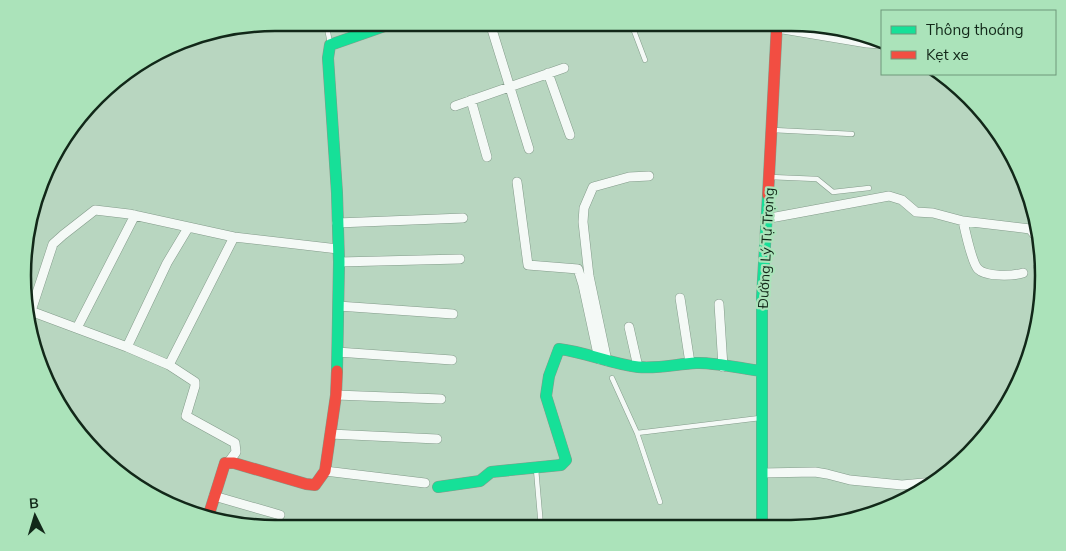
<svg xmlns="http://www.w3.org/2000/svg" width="1066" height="551" font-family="Mulish,sans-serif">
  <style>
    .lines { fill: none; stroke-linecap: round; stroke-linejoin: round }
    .lane-casing { stroke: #839b8a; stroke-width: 5.5 }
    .street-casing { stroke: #839b8a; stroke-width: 10 }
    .fast-casing { stroke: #839b8a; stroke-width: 12 }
    .jam-casing { stroke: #839b8a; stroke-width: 12 }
    .lane { stroke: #f4f9f6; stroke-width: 4.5 }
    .street { stroke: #f4f9f6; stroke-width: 9 }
    .fast { stroke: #16e098; stroke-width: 11 }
    .jam { stroke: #f24e42; stroke-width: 11 }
    .labels { text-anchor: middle; stroke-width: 4.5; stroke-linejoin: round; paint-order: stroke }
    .street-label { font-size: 14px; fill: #122819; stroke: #abe3ba }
    .rim { fill: none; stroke: #122819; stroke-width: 2.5 }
  </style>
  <rect width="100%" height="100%" fill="#b8d6c0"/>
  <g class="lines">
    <defs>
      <path id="lane" d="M326,23L330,43
        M631,23L645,60
        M773,130L852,134
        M770,177L817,179L833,192L869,188
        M1036,267L1040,266
        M612,378L637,433L660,502
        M637,433L760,418
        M536,469L541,527"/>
      <path id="street" d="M490,23L529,149
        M777,28L867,43L882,44
        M548,73L570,135
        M471,100L487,157
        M455,106L564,68
        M517,182L528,265L578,269L583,285L599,359
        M765,219L889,196L902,200L916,212L933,213L963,221C965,230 972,263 978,269C986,277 1012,276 1023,273
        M963,221L1030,229L1035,235
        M337,223L463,218
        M188,228L167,263L127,347L169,365L195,382V386L186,416L235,443L236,452L228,463
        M339,262L460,259
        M680,298L690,363
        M719,304L723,367
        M338,306L453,314
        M25,309L127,347
        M31,311L53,244L63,235L95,210L129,214L234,237L338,249
        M629,327L638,367
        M77,328L135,215
        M337,352L452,360
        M607,361L589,276L583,222L584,208L593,187L629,177L649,176
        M169,365L234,237
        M336,395L441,399
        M330,434L437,439
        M325,471L425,483
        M762,473L815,472L827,474L850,480L902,485L934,482
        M214,496L280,515"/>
      <path id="fast" d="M337,371L339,262L337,193L328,58L330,45L393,23
        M438,487L480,481L491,472L561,465L566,460L546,396L549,376L559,349C586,352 611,364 638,367C658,369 677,364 696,363C715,362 743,369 762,371
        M762,526V297L768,195"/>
      <path id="jam" d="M768,195L777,23
        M209,514L225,463H234L306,484L315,485L325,471L336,395L337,371"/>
    </defs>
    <!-- lane casing -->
    <use href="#lane" class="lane-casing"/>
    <!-- street casing -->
    <use href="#street" class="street-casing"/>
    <!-- fast casing -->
    <use href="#fast" class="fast-casing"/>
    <!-- jam casing -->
    <use href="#jam" class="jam-casing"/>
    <!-- lane -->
    <use href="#lane" class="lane"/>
    <!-- street -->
    <use href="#street" class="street"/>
    <!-- fast -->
    <use href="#fast" class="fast"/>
    <!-- jam -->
    <use href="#jam" class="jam"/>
  </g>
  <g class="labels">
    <!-- street labels -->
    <g class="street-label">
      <text transform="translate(766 248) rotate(-87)" y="5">Đường Lý Tự Trọng</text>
    </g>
  </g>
  <!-- crop -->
  <path d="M0 0H1066V551H0ZM275 31H791A244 244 0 0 1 1035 275V276A244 244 0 0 1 791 520H275A244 244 0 0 1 31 276V275A244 244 0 0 1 275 31Z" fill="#abe3ba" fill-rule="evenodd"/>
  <path class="rim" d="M275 31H791A244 244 0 0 1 1035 275V276A244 244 0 0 1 791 520H275A244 244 0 0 1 31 276V275A244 244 0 0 1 275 31Z"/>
  <!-- legend -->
  <rect x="881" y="10" width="175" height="65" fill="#abe3ba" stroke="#6e987a"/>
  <rect x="891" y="26" width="25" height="8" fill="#16e098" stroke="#6e987a"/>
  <text x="926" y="35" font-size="15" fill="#122819">Thông thoáng</text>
  <rect x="891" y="51" width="25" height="8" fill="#f24e42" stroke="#6e987a"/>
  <text x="926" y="60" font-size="15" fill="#122819">Kẹt xe</text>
  <!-- north arrow -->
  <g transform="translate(35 516) rotate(355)" stroke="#abe3ba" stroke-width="4" paint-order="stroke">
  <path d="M0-4L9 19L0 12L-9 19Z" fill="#122819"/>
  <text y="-8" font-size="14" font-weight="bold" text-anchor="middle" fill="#122819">B</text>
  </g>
</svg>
